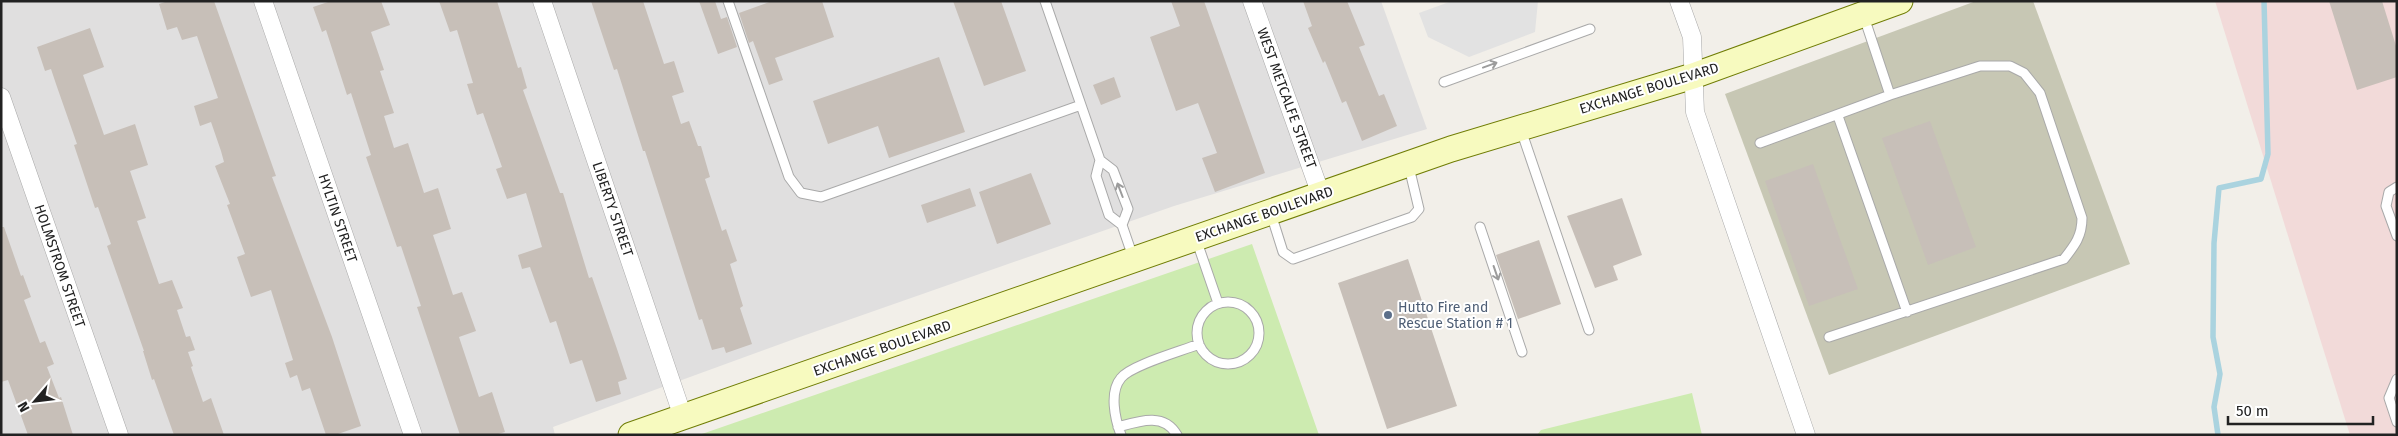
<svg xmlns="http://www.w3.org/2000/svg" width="2398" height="436" font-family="'Fira Sans',sans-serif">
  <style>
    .residential { fill: #e0dfdf }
    .commercial { fill: #f2dad9 }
    .construction { fill: #c7c7b4 }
    .grass { fill: #cdebb0 }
    .parking { fill: #e2e2e2 }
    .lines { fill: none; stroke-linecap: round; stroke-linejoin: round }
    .stream { stroke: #aad3df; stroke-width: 5.5 }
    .building { fill: #c7bfb8 }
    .lane-casing { stroke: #a9a9a9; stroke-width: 11 }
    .street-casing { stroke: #a9a9a9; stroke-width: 19 }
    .secondary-casing { stroke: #707d05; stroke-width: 27 }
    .lane { stroke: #fff; stroke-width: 9 }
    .street { stroke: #fff; stroke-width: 18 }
    .secondary { stroke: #f7fabf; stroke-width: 25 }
    .oneway { stroke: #9c9c9c }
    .service-dot { fill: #5c6f8a; stroke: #fff; stroke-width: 2 }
    .labels { text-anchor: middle; stroke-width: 4; stroke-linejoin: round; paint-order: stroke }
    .street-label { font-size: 14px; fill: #222; stroke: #fff }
    .service-label { font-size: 14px; fill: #4e5e75; stroke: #fff; text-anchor: start }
  </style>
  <rect width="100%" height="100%" fill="#f2efe9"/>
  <!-- residential -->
  <path class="residential" d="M1,1H1381L1427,129L1174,206L797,338L553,427L555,435H1Z"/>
  <!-- commercial -->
  <path class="commercial" d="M2215,1H2397V435H2350Z"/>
  <!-- construction -->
  <path class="construction" d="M1976,1H2033L2130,264L1829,375L1725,94Z"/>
  <!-- grass -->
  <path class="grass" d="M1252,244L1319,435H699Z
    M1692,393L1702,435H1537L1541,430Z"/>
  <!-- parking -->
  <path class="parking" d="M1452,1H1538L1535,32L1469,57L1428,37L1419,13Z"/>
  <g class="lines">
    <!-- stream -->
    <path class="stream" d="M2218,435L2214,407L2220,374L2213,337L2214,243L2219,188L2261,179L2268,154L2264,1"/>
  </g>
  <!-- building -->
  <path class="building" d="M168,1H214L276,176L272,177L332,337L361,426L335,435H326L310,388L302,391L297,375L290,378L285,363L293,360L271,290L251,297L237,257L245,254L227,205L230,204L215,166L224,162L221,151L211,122L200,126L194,106L218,98L197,36L182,40L177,27L167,30L159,4Z
    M331,1H381L390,25L371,32L384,70L380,71L394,113L384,116L394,148L408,143L424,193L438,188L451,229L433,235L453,295L462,292L476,331L459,337L479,397L492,392L505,432L495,435H460L417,307L421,306L401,246L397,247L366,157L371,155L351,93L347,95L326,30L322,32L313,7Z
    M439,1H497L518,68L521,67L527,88L523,90L560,193H563L589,278L592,277L617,349L627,379L618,382L621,394L596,402L582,360L570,364L556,321L550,323L530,267L522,269L518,255L542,247L526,193L507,199L496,169L502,167L483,113L477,115L467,84L473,83L457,30L450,32Z
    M591,1H643L664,64L674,61L684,92L672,96L681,124L689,121L698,146H701L710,177L705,179L722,231L726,229L737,261L730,264L743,306L740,308L752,344L726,353L724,347L712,350L702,319L699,320L645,151H643L617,69L614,70Z
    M699,1H715L721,19L727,17L737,47L718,54Z
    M772,1H822L834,37L775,58L783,80L769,85L753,41L749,43L739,13Z
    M953,1H1001L1026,71L984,86Z
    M1171,1H1204L1265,173L1215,192L1202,158L1217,153L1198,103L1176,111L1150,37L1180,26Z
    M1303,1H1347L1365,45L1359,47L1379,96L1384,94L1397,126L1362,141L1346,101L1342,103L1325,61L1323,63L1308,28L1312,26Z
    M2329,1H2382L2397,49V77L2357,90Z
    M90,28L104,67L83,75L104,135L135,124L148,165L130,171L146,218L137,221L159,284L172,280L183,308L177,310L186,337L190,336L195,350L188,352L193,366L191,367L203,402L211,398L224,435H174L154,379L152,380L143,351H144L107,246L111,244L98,207L95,208L74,145L77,144L56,84L51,69L45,71L37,47Z
    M939,57L965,132L889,158L878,126L828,144L813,101Z
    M1114,77L1121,97L1101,105L1093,85Z
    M1930,121L1976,247L1928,265L1882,138Z
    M1813,164L1858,289L1809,306L1765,181Z
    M1031,173L1051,224L997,244L979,192Z
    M970,188L976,206L927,223L921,205Z
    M1622,198L1642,255L1613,266L1618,280L1595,288L1567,216Z
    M1,227H4L21,276L23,275L31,297L24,300L40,343L45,341L54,364L47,367L59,398L61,397L73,435H28L8,380L1,382Z
    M1539,240L1561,304L1518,319L1496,255Z
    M1408,259L1457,406L1387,429L1338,283Z"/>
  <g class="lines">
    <defs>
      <path id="lane" d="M728,1L789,177L801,193L821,197L1081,105
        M1045,1L1100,160L1113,170L1128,209L1122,225
        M1444,82L1590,29
        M1838,116L1907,312
        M1521,130L1589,330
        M1760,143L1890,95L1864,17
        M1100,160L1096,176L1109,215L1122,225L1133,257
        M2397,187L2389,192L2386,206L2397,236
        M1271,214L1283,252L1293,259L1412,217L1419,209L1409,167
        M1480,227L1522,352
        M1196,239L1218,303
        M1197 333a31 31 0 1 1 62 0a31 31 0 1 1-62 0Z
        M1829,337L2064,259C2075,245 2082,236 2082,218L2040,93L2024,73L2010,66H1980L1890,95
        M2397,379L2389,398L2397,422
        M1118,427C1139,421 1164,412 1177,435
        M1121,435C1115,419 1109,392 1121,378C1131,365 1182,351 1199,344"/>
      <path id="street" d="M263,1L413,435
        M542,1L683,417
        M1252,1L1321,195
        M1679,1L1692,37L1695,112L1806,435
        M1,97L119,435"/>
      <path id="secondary" d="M631,435L1451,149L1693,76L1900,1"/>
    </defs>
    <!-- lane casing -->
    <use href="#lane" class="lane-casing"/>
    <!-- street casing -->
    <use href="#street" class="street-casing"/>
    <!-- secondary casing -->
    <use href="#secondary" class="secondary-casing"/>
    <!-- lane -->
    <use href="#lane" class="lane"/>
    <!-- street -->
    <use href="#street" class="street"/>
    <!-- secondary -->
    <use href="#secondary" class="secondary"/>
  </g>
  <!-- one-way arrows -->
  <defs><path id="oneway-shaft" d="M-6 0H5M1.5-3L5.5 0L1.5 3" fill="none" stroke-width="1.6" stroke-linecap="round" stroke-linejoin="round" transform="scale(1.25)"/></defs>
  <g class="oneway">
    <use href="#oneway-shaft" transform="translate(1490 65) rotate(-20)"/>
    <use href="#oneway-shaft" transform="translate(1120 190) rotate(-111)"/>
    <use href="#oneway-shaft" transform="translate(1496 273) rotate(71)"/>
  </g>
  <!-- markers -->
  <circle class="service-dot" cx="1388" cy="315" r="5"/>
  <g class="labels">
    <!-- street labels -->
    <g class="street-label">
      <text transform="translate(1649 88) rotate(-17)" y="5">EXCHANGE BOULEVARD</text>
      <text transform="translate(1287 98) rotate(70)" y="5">WEST METCALFE STREET</text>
      <text transform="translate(613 209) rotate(71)" y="5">LIBERTY STREET</text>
      <text transform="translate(1264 214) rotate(-19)" y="5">EXCHANGE BOULEVARD</text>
      <text transform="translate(338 218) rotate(71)" y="5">HYLTIN STREET</text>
      <text transform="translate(60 266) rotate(71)" y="5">HOLMSTROM STREET</text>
      <text transform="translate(882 348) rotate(-19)" y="5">EXCHANGE BOULEVARD</text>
    </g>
    <!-- service labels -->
    <g class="service-label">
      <text x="1398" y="312">Hutto Fire and<tspan x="1398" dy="16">Rescue Station # 1</tspan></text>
    </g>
  </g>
  <!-- border -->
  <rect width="2398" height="436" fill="none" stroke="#222222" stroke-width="5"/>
  <!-- north arrow -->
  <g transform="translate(35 401) rotate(242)" stroke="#ffffff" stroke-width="4" paint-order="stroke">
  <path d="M0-4L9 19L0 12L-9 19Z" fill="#222222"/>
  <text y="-8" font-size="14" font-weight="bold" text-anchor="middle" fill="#222222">N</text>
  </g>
  <!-- scale -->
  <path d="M2228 416v8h145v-8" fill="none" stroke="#222222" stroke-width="2.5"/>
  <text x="2236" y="416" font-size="15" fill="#222222" stroke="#ffffff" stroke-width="4" paint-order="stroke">50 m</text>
</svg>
